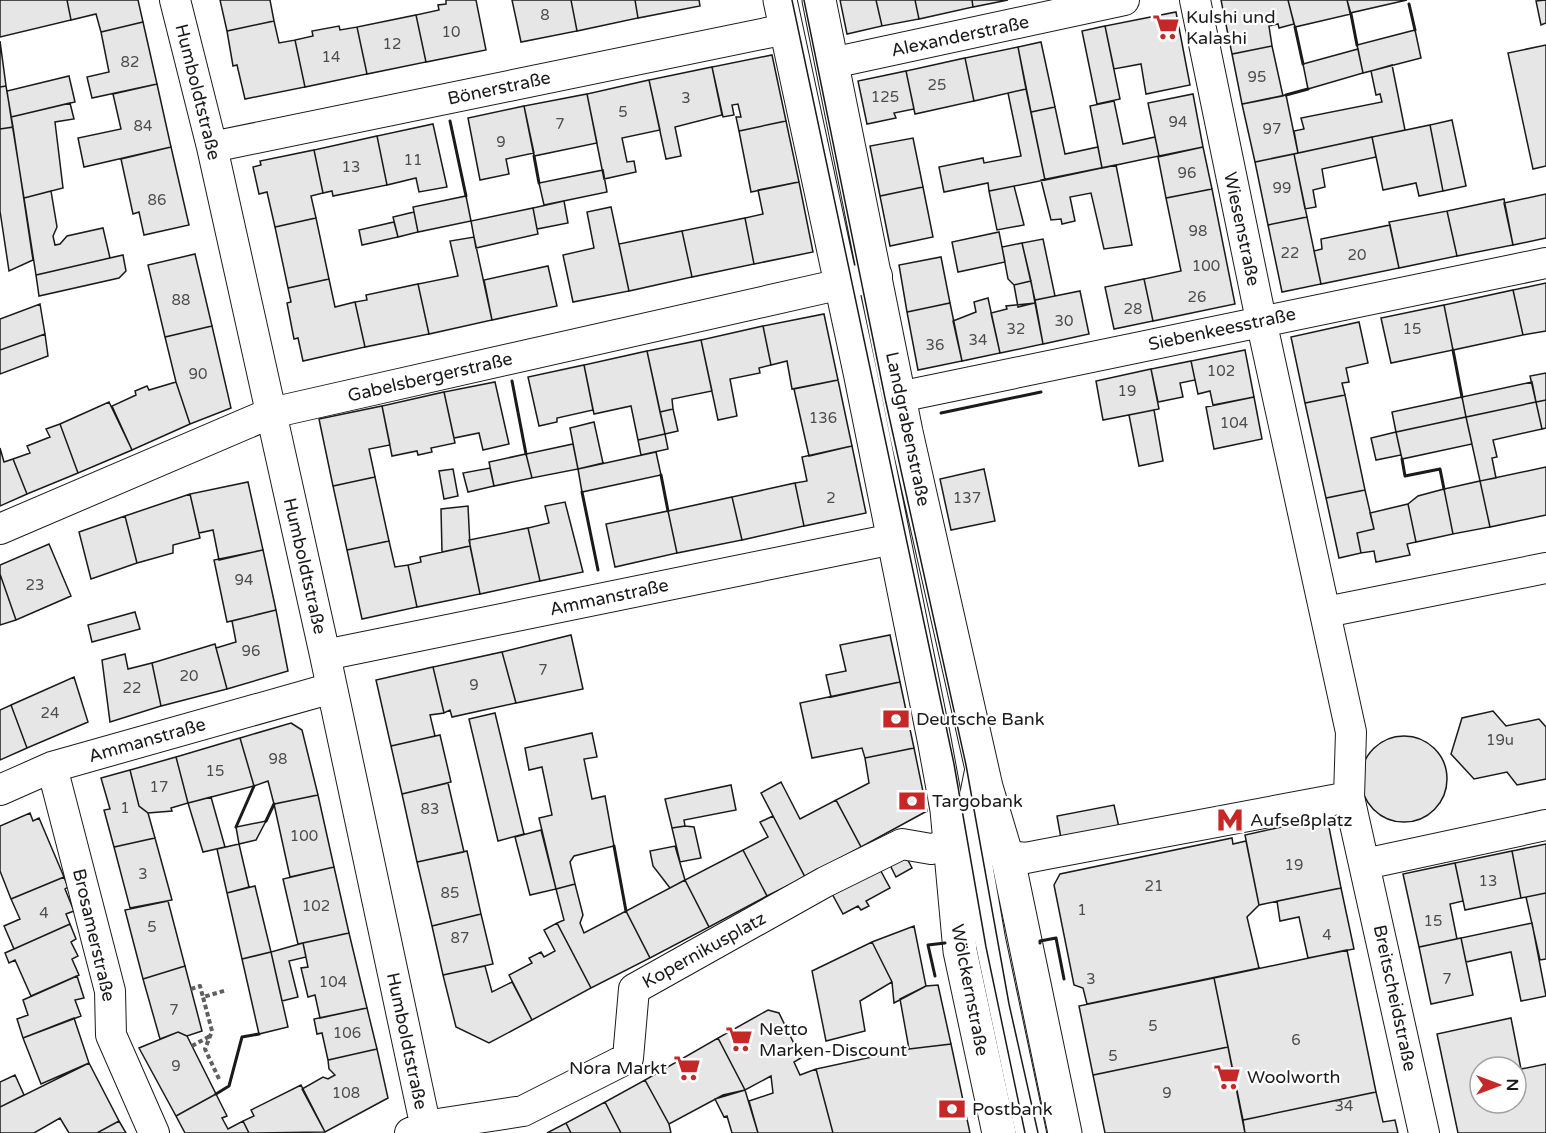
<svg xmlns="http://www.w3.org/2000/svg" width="1546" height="1133" font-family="'Varela Round',sans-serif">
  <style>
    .building { fill: #e6e6e6; stroke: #1a1a1a; stroke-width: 1.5; fill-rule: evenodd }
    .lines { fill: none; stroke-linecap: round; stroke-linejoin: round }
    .minor-casing { stroke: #1a1a1a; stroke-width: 32 }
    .major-casing { stroke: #1a1a1a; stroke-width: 35 }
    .path { stroke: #5f5f5f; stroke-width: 4; stroke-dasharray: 4.5 3; stroke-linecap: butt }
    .minor { stroke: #fff; stroke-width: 30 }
    .major { stroke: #fff; stroke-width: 33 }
    .tram { stroke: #1a1a1a; stroke-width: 1.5 }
    .wall { stroke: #1a1a1a; stroke-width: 3 }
    .labels { text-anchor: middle; stroke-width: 4.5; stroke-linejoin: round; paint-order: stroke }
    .number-label { font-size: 15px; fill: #4d4d4d }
    .poi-label { font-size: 18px; fill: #1a1a1a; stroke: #fff; text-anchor: start }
    .street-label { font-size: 18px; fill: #1a1a1a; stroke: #fff }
  </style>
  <rect width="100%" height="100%" fill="#fff"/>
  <!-- building -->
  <path class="building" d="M0,0H67L71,20L0,37Z
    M67,0H138L143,22L101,32L96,14L71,20Z
    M220,0H270L274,21L227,31Z
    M446,0H476L486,50L426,62L416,15L439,10L438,5L446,4Z
    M512,0H571L577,31L521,42Z
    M571,0H635L638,18L577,31Z
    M635,0H699L700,6L638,18Z
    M840,0H876L882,26L847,34Z
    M876,0H915L919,19L882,26Z
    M915,0H972L973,7L919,19Z
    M972,0H1008L973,7Z
    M1221,0H1288L1294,24L1279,28L1278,24L1269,26L1272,46L1232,54Z
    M1288,0H1347L1351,14L1295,27Z
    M1347,0H1407L1350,13Z
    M1546,0V23L1541,25L1536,1Z
    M1176,12L1190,85L1146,94L1141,64L1114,69L1105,26Z
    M416,15L426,62L367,74L357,27Z
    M274,21L279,43L295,40L305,87L245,99L237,65L233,66L227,31Z
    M143,22L157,84L92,98L87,77L109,72L101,32Z
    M339,26L340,30L357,27L367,74L305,87L295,40L313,36L312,31Z
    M1105,26L1120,99L1097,104L1082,31Z
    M1415,30L1421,58L1363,73L1357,45Z
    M0,41L6,86L0,87Z
    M1041,42L1055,107L1031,112L1018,47Z
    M1546,45V166L1533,169L1508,53Z
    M1272,46L1283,96L1242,104L1232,54Z
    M1018,47L1026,89L974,101L965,58Z
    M1358,49L1363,73L1308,89L1303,64Z
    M772,55L786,121L739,131L736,117H741L738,104L732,105L734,115L723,117L712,67Z
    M965,58L974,101L915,114L906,71Z
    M1392,65L1405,130L1298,153L1294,131L1304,129L1301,118L1382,102L1380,94L1376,95L1371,71Z
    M712,67L722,115L675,127L681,156L666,159L649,80Z
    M906,71L914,109L894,113L896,118L867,124L858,81Z
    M69,76L75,102L11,117L7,91Z
    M649,80L660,130L622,138L627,162L634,161L636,172L604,179L587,94Z
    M157,84L171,147L84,167L78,138L121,129L113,94Z
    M6,86L13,127L0,129V87Z
    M1026,89L1045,180L989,191L988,183L944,192L939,167L983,158L984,163L1021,156L1008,93Z
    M587,94L597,143L534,156L524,106Z
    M1193,94L1203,147L1159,156L1148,103Z
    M1286,95L1298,153L1255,162L1242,104Z
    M1114,101L1123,144L1155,137L1159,156L1102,168L1090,106Z
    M70,103L74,119L55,122L63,188L24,198L11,117Z
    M524,106L534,153L506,159L509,174L480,180L468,118Z
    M1055,107L1065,154L1098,147L1102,168L1045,180L1031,112Z
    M1452,120L1466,186L1443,191L1430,125Z
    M786,121L799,182L751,192L739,131Z
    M433,124L447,187L419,192L416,178L387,185L377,136Z
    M1430,125L1443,191L1419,196L1416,183L1383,190L1372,137Z
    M13,127L33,260L9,271L0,211V129Z
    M377,136L387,185L333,196L332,191L323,193L314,150Z
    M1372,137L1376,157L1322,169L1325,187L1313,190L1316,207L1305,209L1294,154Z
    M913,138L923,187L880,196L870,146Z
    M171,147L189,225L144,235L139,212L133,214L121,159Z
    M1203,147L1212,189L1166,198L1158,157Z
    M314,150L323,193L311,196L316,218L275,227L267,192L259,194L253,167L261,165L260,161Z
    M1294,154L1307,217L1268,225L1255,162Z
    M1116,165L1132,245L1104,249L1091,193L1070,197L1075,221L1062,224L1061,219L1051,220L1041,180Z
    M603,170L607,192L544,205L539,183Z
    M799,182L813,252L754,264L745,218L763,214L758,190Z
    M1014,186L1024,225L997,230L989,191Z
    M923,187L933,237L890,246L880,196Z
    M1212,189L1235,304L1153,321L1144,279L1181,271L1166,198Z
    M51,191L57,227L53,236L55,245L60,244L67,236L103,228L110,258L36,275L24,198Z
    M1546,194V238L1513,245L1504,203Z
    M466,196L471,221L418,232L413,207Z
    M1504,199L1513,245L1457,256L1447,211Z
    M564,201L568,223L537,229L533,208Z
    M611,207L629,291L573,302L563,255L594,248L587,212Z
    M533,208L538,234L476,248L471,221Z
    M1447,211L1457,256L1399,268L1389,222Z
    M414,212L418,232L398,237L393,217Z
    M1307,217L1321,284L1282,292L1268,225Z
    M316,218L329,279L288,288L275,227Z
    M745,218L754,264L692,277L682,231Z
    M394,222L398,237L362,245L359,230Z
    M1390,225L1399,268L1321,284L1314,251L1322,249L1321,239Z
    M682,231L692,277L629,291L619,244Z
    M999,232L1005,262L958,272L952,242Z
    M474,237L492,320L429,334L418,284L458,276L450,241Z
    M1043,239L1055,296L1035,300L1022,243Z
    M1022,243L1031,281L1014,285L1008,279L1002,247Z
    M195,254L212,326L165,337L148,265Z
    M123,255L126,271L119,278L39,296L36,275Z
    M941,257L950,303L907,312L899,265Z
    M548,266L557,306L492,320L484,280Z
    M329,279L335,307L355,302L365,347L303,361L298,338L294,339L287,303L291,302L288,288Z
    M1144,279L1153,321L1114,329L1105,287Z
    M1031,281L1035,303L1018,307L1014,285Z
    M1546,283V331L1523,335L1513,290Z
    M418,284L429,334L365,347L355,302L367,300L366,295Z
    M1513,290L1523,335L1453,350L1444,305Z
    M1080,291L1089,334L1043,344L1035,300Z
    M988,298L1000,353L962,361L953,321L976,312L974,302Z
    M950,303L962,361L918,370L907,312Z
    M1035,303L1043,344L1000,353L991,313L1007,309L1006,306Z
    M40,304L45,334L0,350V319Z
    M1444,305L1453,350L1391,363L1381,318Z
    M824,314L838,380L792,389L787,361L771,365L763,326Z
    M1359,322L1368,363L1346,368L1349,382L1342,383L1345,395L1305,403L1291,337Z
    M212,326L231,408L190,424L176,382L165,337Z
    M763,326L771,365L759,368L760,373L730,379L737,416L718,420L701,340Z
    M45,334L48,356L0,374V350Z
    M701,340L712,391L672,399L673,409L660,412L647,351Z
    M1245,350L1254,397L1213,405L1210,391L1198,394L1191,361Z
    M647,351L665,434L638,440L631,406L594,414L584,365Z
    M1191,361L1195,380L1180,383L1183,397L1158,402L1151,369Z
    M584,365L593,410L557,418V422L539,426L528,377Z
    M1151,369L1159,409L1103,420L1096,381Z
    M1546,373V400L1536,402L1530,376Z
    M838,380L852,446L809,456L794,389Z
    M176,382L190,424L132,450L112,406L136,395L135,391L147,386L149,390Z
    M495,382L509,444L483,450L479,433L454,438L444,392Z
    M1532,382L1536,402L1466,417L1462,397Z
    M444,392L455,443L431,448L432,452L418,455L417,451L392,456L382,406Z
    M1345,395L1365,490L1326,498L1305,403Z
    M1254,397L1262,439L1214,449L1206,407Z
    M1462,397L1466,417L1396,432L1392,412Z
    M1546,400V428L1542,429L1536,402Z
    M109,402L132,450L78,473L60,424Z
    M1536,402L1542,429L1493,440L1497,457L1492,458L1496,478L1480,481L1466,417Z
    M382,406L390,445L369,449L375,477L333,486L319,419Z
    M673,409L678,431L665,434L660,412Z
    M1154,410L1163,461L1139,466L1129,415Z
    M1466,417L1472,444L1402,459L1396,432Z
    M594,422L603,463L578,469L570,428Z
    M60,424L78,473L27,494L13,459L30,453L27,446L50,437L46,429Z
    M1396,432L1401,455L1376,460L1371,438Z
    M665,434L668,449L641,455L638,440Z
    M573,444L578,469L532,478L526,454Z
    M852,446L866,513L804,526L795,483L807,481L802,457Z
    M0,448L4,462L13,459L27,494L0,506Z
    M656,452L661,475L582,492L578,469Z
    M526,454L532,478L494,486L489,462Z
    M1546,467V515L1490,527L1480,481Z
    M490,468L494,486L468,492L463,473Z
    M453,469L458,496L444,499L439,471Z
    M984,469L995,521L951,530L940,479Z
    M375,477L389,541L347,550L333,486Z
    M1480,481L1490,527L1453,534L1444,489Z
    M248,482L263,550L219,560L213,530L199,533L190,494Z
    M795,483L804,526L742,540L732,497Z
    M1444,489L1453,534L1416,542L1408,504L1418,496Z
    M1365,490L1374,529L1357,533L1361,553L1339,558L1326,498Z
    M190,494L200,538L173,545V553L137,563L125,516Z
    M732,497L742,540L677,553L668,511Z
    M565,502L583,572L540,581L528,528L549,523L545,506Z
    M1408,504L1416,542L1407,544L1410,555L1376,562L1374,551L1361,553L1357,533L1374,529L1370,513Z
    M468,506L470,546L442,552L441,509Z
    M668,511L677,553L615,567L606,524Z
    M125,516L137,563L91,579L79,532Z
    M528,528L540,581L480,594L469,540Z
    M389,541L395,567L408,565L417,607L362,619L347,550Z
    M49,544L71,596L16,620L0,574V565Z
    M470,546L480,594L417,607L408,565L421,562L420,557Z
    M263,550L276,610L227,622L214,560Z
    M0,574L16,620L0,625Z
    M276,610L288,671L227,689L216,648L236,642L232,621Z
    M135,612L140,629L92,642L88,625Z
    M571,635L583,689L516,703L502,652Z
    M890,635L900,682L831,697L826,675L846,671L840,645Z
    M215,644L227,689L161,706L152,663Z
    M502,652L516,703L452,717L450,710L444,713L433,667Z
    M125,654L128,669L152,663L161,706L110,722L102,660Z
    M433,667L444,713L430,715L435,736L391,746L376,680Z
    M74,677L88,722L27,748L11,705Z
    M900,682L914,748L865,758L862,748L812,758L800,703Z
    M11,705L27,748L0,760V710Z
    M1493,711L1506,726L1539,719L1546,727V779L1517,785L1507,772L1474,779L1451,754L1462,718Z
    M495,713L524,834L498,841L469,719Z
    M291,723L302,730L318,795L274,804L268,781L254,786L240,738Z
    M592,733L597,757L584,759L592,799L605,796L614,846L574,856L570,862L575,884L556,889L539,818L552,815L542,767L529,770L525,748Z
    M440,735L451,782L402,794L391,746Z
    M1361 779a43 43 0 1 1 86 0a43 43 0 1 1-86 0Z
    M240,738L254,786L188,803L176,757Z
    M914,748L927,811L861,847L836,800L869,783L865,758Z
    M176,757L188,803L171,808L172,811L148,813L139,806L130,770Z
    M130,770L139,806L148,813L155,838L114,847L104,810L110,809L101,778Z
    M781,782L800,819L836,800L861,847L805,877L761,793Z
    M448,783L464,852L417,862L402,794Z
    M731,785L736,810L684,820L685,826L672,828L665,799Z
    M318,795L334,867L290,877L274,804Z
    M211,797L225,847L203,852L188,803Z
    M1114,805L1120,832L1062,844L1057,816Z
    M30,813L33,821L39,818L64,877L11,899L0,871V826Z
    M773,816L805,877L767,896L743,850L768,837L760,822Z
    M1327,817L1341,888L1259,905L1245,835Z
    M266,821L256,840L239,844L236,827Z
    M685,826L694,827L701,858L680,862L672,828Z
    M541,830L556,889L530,895L515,837Z
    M155,838L172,900L130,908L114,847Z
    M1232,838L1233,844L1246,841L1259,905L1247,917L1259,968L1087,1004L1083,988L1074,985L1054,885L1060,874Z
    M239,844L249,887L227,893L217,849Z
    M1546,844V893L1521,898L1512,851Z
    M675,846L685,880L670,888L653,866L650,851Z
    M743,850L767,896L709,927L685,880Z
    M467,851L481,914L432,926L417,862Z
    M903,851L912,868L896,877L887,859Z
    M1512,851L1521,898L1465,910L1455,863Z
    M1455,863L1463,901L1450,904L1457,939L1419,947L1403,874Z
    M877,864L890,888L866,901L869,906L861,910L858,906L843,914L830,890Z
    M334,867L349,933L298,944L283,879Z
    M64,877L68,887L65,889L74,911L66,914L70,924L14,949L4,926L20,919L11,899Z
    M685,880L709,927L650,958L626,911Z
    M575,884L583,915L580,923L584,933L626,911L650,958L591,988L557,923L564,920L556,889Z
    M255,886L271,952L242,959L227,893Z
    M1341,888L1354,949L1308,958L1299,917L1280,921L1277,901Z
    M1546,893V959L1540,960L1526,897Z
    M168,901L185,966L143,979L125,910Z
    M481,914L493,964L443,975L432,926Z
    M557,923L591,988L532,1020L509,975L532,963L529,958L541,952L544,957L555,951L544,930Z
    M1532,923L1546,996L1521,1001L1511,952L1466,962L1461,938Z
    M70,924L76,939L71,942L78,956L72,959L79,975L31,996L15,960L9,963L5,953Z
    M914,926L926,986L894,1003L892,982L872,942Z
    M349,933L367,1008L320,1018L315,995L308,997L301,968L308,967L303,943Z
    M1461,938L1473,995L1431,1004L1419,947Z
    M872,942L892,982L860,1001L865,1031L826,1041L812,971Z
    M303,943L306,957L289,961L298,997L282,1001L271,952Z
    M1347,950L1376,1092L1243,1120L1214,978Z
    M271,952L288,1027L259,1034L242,959Z
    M185,966L202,1031L187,1036L178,1032L160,1039L143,979Z
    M485,966L492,992L512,982L532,1020L489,1043L456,1027L443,975Z
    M77,976L84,998L75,1000L81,1016L23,1038L17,1019L28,1015L23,1000Z
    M1214,978L1228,1047L1093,1075L1079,1006Z
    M938,985L951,1044L909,1049L900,999L926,986Z
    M367,1008L377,1049L328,1060L322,1033L317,1034L314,1019Z
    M768,1010L779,1013L801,1058L794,1062L800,1075L816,1069L833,1133H758L749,1101L773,1093L771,1076L745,1090L718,1038Z
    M74,1018L89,1063L41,1084L23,1038Z
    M1511,1018L1521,1069L1546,1064V1133H1458L1437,1034ZM1480,1067H1516V1103H1480Z
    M178,1032L187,1036L216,1094L176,1116L139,1048Z
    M718,1038L745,1090L723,1095L669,1124L645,1080Z
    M951,1044L970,1133H833L816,1069L909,1049Z
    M1228,1047L1245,1133H1105L1093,1075Z
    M377,1049L388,1098L325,1132L302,1089L323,1077L328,1079L335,1075L329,1069L328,1060Z
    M89,1063L119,1121L97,1133H69L60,1118L34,1133H0V1107Z
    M15,1075L24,1095L0,1107V1082Z
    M645,1080L669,1124L671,1133H621L605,1102Z
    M301,1085L325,1132L249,1133L243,1121L254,1116L251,1110Z
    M745,1090L758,1133H732L727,1116L724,1117L715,1099Z
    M1376,1092L1383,1122L1395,1120L1398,1133H1245L1243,1120Z
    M216,1094L227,1116L222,1118L228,1129L243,1121L249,1133H185L176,1116Z
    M605,1102L621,1133H571L566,1123Z
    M119,1121L126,1133H97Z
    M566,1123L571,1133H547Z"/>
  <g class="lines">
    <defs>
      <path id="minor" d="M175,0L212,147L325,655L427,1133
        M1195,0L1261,320L1351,732L1349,797L1424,1133
        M832,63L1124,0
        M212,147L786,29
        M899,397L1546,263
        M0,529L271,413L877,276
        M1326,612L1546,568
        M325,655L893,539
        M981,766L973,806L972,835L990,939L1031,1133
        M52,767L110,991L111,1035L154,1133
        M0,790L52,767L332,688
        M1007,856L1026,858L1041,855L1349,797
        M1365,864L1546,825
        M410,1133L425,1126L523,1111L628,1058L634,989L825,882L902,844L931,849L951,845"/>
      <path id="major" d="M780,0L860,372L934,739L947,810L960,951L999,1133
        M819,0L906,432L986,787L1009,864L1065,1133"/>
    </defs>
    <!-- minor casing -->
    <use href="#minor" class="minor-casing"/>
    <!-- major casing -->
    <use href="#major" class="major-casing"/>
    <!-- path -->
    <path class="path" d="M191,989L200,986L203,997
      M192,1046L210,1036
      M219,1079L205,1049L212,1031L203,997L227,990"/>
    <!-- minor -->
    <use href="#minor" class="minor"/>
    <!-- major -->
    <use href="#major" class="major"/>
    <!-- tram -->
    <path class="tram" d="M792,0L954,764L986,947L1025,1133
      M804,0L885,398L966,765L1009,1004L1038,1133"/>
    <!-- wall -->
    <path class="wall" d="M1409,4L1415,30
      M1351,14L1357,45
      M1295,27L1303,64
      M1286,95L1308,89
      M450,121L466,196
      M534,156L539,183
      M1453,350L1462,397
      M512,381L526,454
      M941,413L1041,392
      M1402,459L1405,476L1440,469L1444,489
      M661,475L668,511
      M582,492L598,570
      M266,821L274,804
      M236,827L254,786
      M614,846L626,911
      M1040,943V941L1056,938L1064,979
      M935,976L928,945L945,943
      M216,1094L229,1086L242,1037L259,1034"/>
  </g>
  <!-- icons -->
  <defs>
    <symbol id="supermarket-bare" viewBox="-9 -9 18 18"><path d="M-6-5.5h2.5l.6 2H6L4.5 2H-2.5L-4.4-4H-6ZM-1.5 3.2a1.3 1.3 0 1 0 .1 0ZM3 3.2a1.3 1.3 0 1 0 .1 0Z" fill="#c62828" stroke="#fff" stroke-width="2.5" paint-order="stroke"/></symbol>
    <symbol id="bank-bare" viewBox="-9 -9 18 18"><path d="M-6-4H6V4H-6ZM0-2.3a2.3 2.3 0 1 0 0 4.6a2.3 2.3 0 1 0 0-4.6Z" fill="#c62828" stroke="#fff" stroke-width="2.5" paint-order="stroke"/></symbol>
    <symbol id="metro-bare" viewBox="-9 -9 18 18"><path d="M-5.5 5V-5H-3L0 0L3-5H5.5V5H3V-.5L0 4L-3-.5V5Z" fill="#c62828" stroke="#fff" stroke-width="2.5" paint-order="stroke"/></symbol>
  </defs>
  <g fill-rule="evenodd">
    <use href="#supermarket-bare" x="1147" y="8" width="38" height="38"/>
    <use href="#bank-bare" x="877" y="700" width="38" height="38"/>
    <use href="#bank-bare" x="893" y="782" width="38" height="38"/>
    <use href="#metro-bare" x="1211" y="801" width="38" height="38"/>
    <use href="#supermarket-bare" x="720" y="1020" width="38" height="38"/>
    <use href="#supermarket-bare" x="668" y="1049" width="38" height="38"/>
    <use href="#supermarket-bare" x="1208" y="1058" width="38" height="38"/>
    <use href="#bank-bare" x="933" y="1090" width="38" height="38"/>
  </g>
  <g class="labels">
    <!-- number labels -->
    <g class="number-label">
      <text x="545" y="20">8</text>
      <text x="451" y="37">10</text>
      <text x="392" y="49">12</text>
      <text x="331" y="62">14</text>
      <text x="130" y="67">82</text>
      <text x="1257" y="82">95</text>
      <text x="937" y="90">25</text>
      <text x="885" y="102">125</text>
      <text x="686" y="103">3</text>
      <text x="623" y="117">5</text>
      <text x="1178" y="127">94</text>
      <text x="560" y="129">7</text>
      <text x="143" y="131">84</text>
      <text x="1272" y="134">97</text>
      <text x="501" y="147">9</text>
      <text x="413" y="165">11</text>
      <text x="351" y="172">13</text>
      <text x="1187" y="178">96</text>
      <text x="1282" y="193">99</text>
      <text x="157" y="205">86</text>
      <text x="1198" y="236">98</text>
      <text x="1290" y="258">22</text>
      <text x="1357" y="260">20</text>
      <text x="1206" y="271">100</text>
      <text x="1197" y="302">26</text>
      <text x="181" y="305">88</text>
      <text x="1133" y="314">28</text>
      <text x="1064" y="326">30</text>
      <text x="1016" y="334">32</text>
      <text x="1412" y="334">15</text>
      <text x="978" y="345">34</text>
      <text x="935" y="350">36</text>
      <text x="1221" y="376">102</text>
      <text x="198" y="379">90</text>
      <text x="1127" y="396">19</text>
      <text x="823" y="423">136</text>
      <text x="1234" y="428">104</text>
      <text x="831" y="503">2</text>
      <text x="967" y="503">137</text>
      <text x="244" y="585">94</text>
      <text x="35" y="590">23</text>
      <text x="251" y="656">96</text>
      <text x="543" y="675">7</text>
      <text x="189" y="681">20</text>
      <text x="474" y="690">9</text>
      <text x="132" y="693">22</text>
      <text x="50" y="718">24</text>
      <text x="1500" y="745">19u</text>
      <text x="278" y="764">98</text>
      <text x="215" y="776">15</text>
      <text x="159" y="792">17</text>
      <text x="125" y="813">1</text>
      <text x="430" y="814">83</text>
      <text x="304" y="841">100</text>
      <text x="1294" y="870">19</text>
      <text x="143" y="879">3</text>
      <text x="1488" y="886">13</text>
      <text x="1154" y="891">21</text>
      <text x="450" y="898">85</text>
      <text x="316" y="911">102</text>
      <text x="1082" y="915">1</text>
      <text x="44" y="918">4</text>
      <text x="1433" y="926">15</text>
      <text x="152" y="932">5</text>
      <text x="1327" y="940">4</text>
      <text x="460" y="943">87</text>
      <text x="1091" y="984">3</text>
      <text x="1447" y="984">7</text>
      <text x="333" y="987">104</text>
      <text x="174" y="1015">7</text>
      <text x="1153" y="1031">5</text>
      <text x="347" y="1038">106</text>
      <text x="1296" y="1045">6</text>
      <text x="1113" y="1061">5</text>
      <text x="176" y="1071">9</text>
      <text x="346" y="1098">108</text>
      <text x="1167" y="1098">9</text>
      <text x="1344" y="1111">34</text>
    </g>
    <!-- poi labels -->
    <g class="poi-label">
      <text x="1186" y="23">Kulshi und<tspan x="1186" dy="21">Kalashi</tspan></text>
      <text x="916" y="725">Deutsche Bank</text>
      <text x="932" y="807">Targobank</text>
      <text x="1250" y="826">Aufseßplatz</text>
      <text x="759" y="1035">Netto<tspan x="759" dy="21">Marken-Discount</tspan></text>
      <text x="667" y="1074" text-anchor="end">Nora Markt</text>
      <text x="1247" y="1083">Woolworth</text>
      <text x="972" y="1115">Postbank</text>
    </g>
    <!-- street labels -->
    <g class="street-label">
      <text transform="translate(960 36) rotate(-12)" y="6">Alexanderstraße</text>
      <text transform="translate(499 88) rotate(-12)" y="6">Bönerstraße</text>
      <text transform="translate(198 92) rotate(76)" y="6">Humboldtstraße</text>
      <text transform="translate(1242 229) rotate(78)" y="6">Wiesenstraße</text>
      <text transform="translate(1222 329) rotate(-12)" y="6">Siebenkeesstraße</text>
      <text transform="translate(430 377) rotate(-13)" y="6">Gabelsbergerstraße</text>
      <text transform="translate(908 429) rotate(78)" y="6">Landgrabenstraße</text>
      <text transform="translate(305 566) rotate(77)" y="6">Humboldtstraße</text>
      <text transform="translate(609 597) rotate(-12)" y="6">Ammanstraße</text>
      <text transform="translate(147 740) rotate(-16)" y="6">Ammanstraße</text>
      <text transform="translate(94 935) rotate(77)" y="6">Brosamerstraße</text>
      <text transform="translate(704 950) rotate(-29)" y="6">Kopernikusplatz</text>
      <text transform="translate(970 990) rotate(79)" y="6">Wölckernstraße</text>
      <text transform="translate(1395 998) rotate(78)" y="6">Breitscheidstraße</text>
      <text transform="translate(407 1041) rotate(78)" y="6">Humboldtstraße</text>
    </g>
  </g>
  <!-- north arrow -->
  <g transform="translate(1498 1085) rotate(90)"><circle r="28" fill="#ffffff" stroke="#a3a3a3" stroke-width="1.5"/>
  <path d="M0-4.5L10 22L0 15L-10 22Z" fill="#c62828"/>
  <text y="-9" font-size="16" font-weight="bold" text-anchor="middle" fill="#1a1a1a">N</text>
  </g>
</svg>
